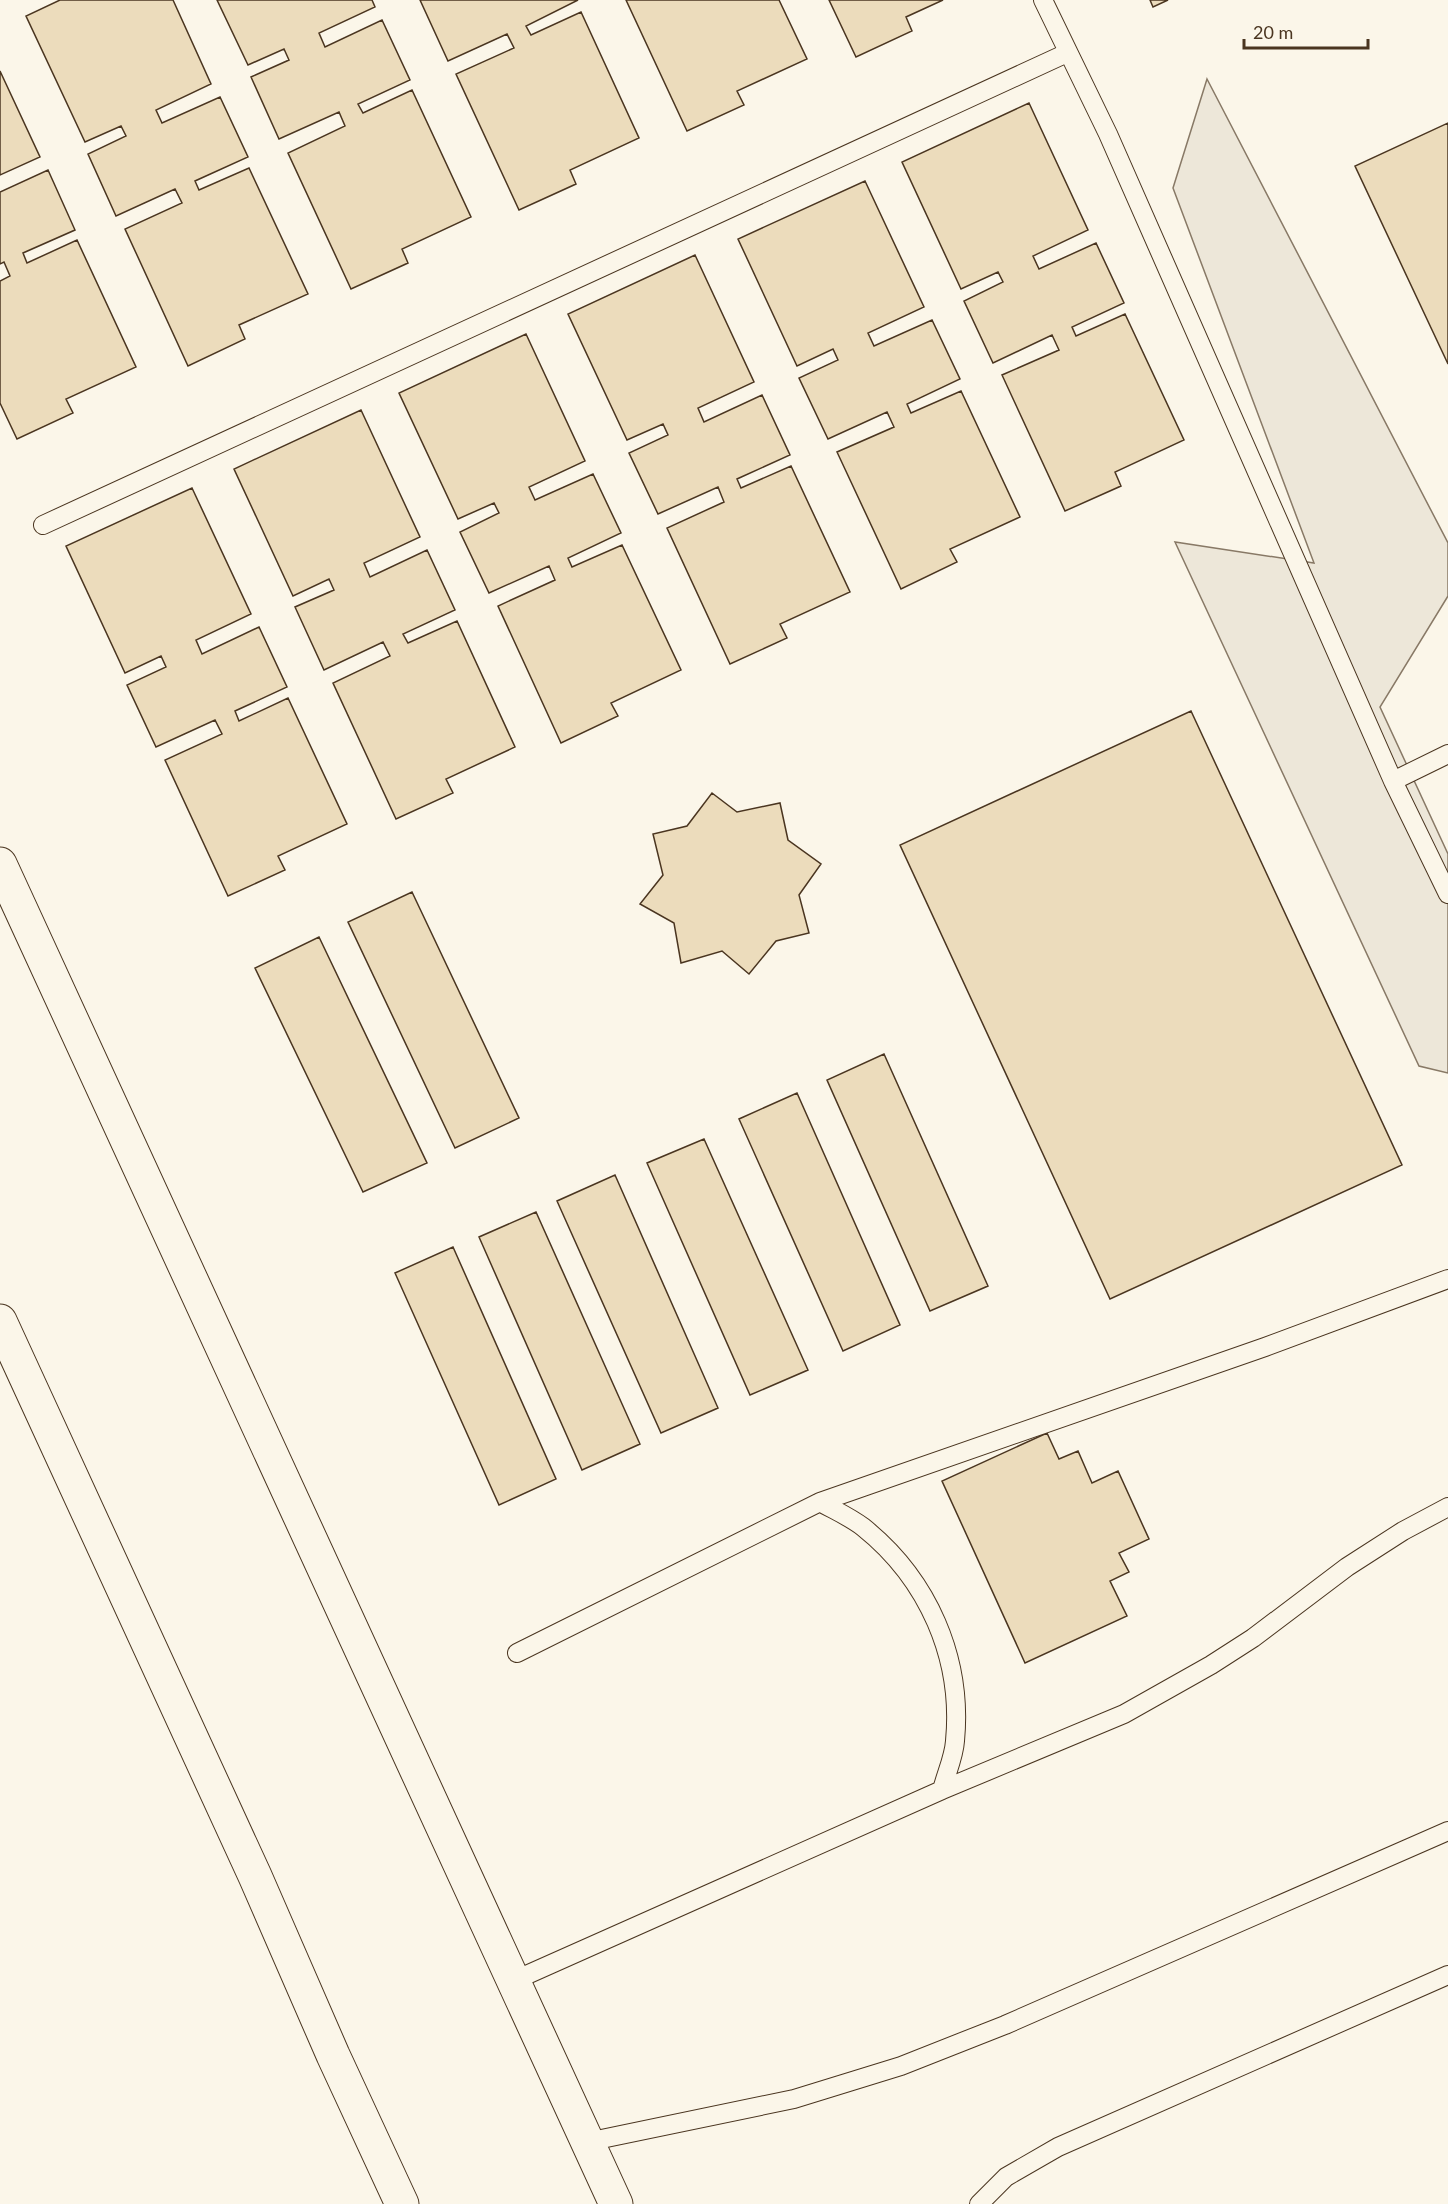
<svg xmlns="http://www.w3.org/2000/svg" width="1448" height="2204" font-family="Lato,sans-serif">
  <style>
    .parking { fill: #ede7d9; stroke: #887966; stroke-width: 1.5 }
    .building { fill: #ecdcbc; stroke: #4a3520; stroke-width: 1.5 }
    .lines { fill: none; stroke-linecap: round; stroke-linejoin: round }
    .service-casing { stroke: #4a3520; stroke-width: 20 }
    .minor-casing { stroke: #4a3520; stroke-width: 35 }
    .service { stroke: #fbf6e9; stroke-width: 18 }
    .minor { stroke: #fbf6e9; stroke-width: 33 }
  </style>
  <rect width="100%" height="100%" fill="#fbf6e9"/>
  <!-- parking -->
  <path class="parking" d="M1207,79L1448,543V596L1380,707L1448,854V1073L1419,1066L1175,542L1314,563L1173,188Z"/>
  <!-- building -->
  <path class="building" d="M60,0H173L211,84L156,110L162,123L220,97L248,157L195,181L199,190L249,168L308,294L239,325L245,339L188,366L125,229L182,203L175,189L116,216L88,154L126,136L121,126L85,142L26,16Z
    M217,0H372L375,7L319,33L325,47L382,20L410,80L358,104L363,113L412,90L471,217L402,249L408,263L351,289L288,153L345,126L339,112L279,139L251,77L289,60L284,49L248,65Z
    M420,0H578L526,26L531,35L581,12L639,138L570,170L576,184L519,210L456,74L514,48L507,34L448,61Z
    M626,0H779L807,59L737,91L744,105L687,131Z
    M829,0H943L906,17L912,31L856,57Z
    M1150,0H1168L1153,7Z
    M0,71L40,157L0,175Z
    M1029,103L1088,230L1033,256L1039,269L1096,243L1124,303L1072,327L1076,336L1125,314L1184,440L1115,472L1121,486L1065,511L1002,375L1059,350L1052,335L993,363L964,301L1003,282L998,272L961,289L902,162Z
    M1448,123V364L1355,166Z
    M48,170L75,230L23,253L27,263L77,240L136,367L66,399L73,413L17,439L0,403V281L10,276L4,262L0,264V192Z
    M865,181L924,307L868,333L874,346L932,320L960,379L907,404L911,413L961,391L1020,517L950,549L957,562L901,589L837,452L894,427L887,412L828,439L799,378L838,360L833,349L797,366L738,239Z
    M695,255L754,382L698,408L704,422L762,395L790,455L737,479L741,488L791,466L850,592L780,624L787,638L730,664L667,528L724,502L718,487L658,514L629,453L668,435L663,424L627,440L568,314Z
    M526,334L585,461L529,487L535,500L593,474L621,533L568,558L572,567L622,545L681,670L611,703L618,716L561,743L498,606L555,580L549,566L489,593L460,532L499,513L494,503L458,519L399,393Z
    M361,410L420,537L364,563L370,577L427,550L455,610L403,634L408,643L457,621L515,747L446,779L453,793L396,819L333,683L390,656L383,642L324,670L295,607L334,590L329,579L293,596L234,469Z
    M192,488L251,614L196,640L202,654L259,627L287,687L235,711L239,721L288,698L347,824L278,856L285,870L228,896L165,760L222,734L215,720L156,747L127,685L166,667L161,656L125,673L66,546Z
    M1191,711L1402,1165L1110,1299L900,845Z
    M712,793L737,812L780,803L788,840L821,864L799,895L809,933L776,941L749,974L722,951L681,963L674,923L640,904L663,875L653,834L687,826Z
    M412,892L519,1118L455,1148L348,922Z
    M319,937L427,1163L363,1192L255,968Z
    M884,1054L988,1286L930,1311L827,1080Z
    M797,1093L900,1325L843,1351L739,1119Z
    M704,1139L808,1370L750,1395L647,1163Z
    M615,1175L718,1408L661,1433L557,1201Z
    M536,1212L640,1444L582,1470L479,1237Z
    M453,1247L556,1479L499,1505L395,1273Z
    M1047,1433L1059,1459L1078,1451L1092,1483L1118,1471L1149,1539L1119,1553L1129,1572L1110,1581L1127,1616L1025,1663L942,1481Z"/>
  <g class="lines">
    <defs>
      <path id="service" d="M1043,0L1108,134L1393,781L1448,894
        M43,525L1067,53
        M1393,781L1448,754
        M820,1502C834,1510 850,1517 863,1527C928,1579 963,1658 955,1741C954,1757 946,1774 942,1790
        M517,1653L820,1502L1265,1347L1448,1279
        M513,1981L942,1790L1124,1714L1211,1665L1253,1638L1347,1567L1403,1531L1448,1507
        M587,2142L794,2099L901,2066L1005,2025L1448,1831
        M979,2204L1006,2177L1058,2147L1448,1975"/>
      <path id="minor" d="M0,864L616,2204
        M0,1321L255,1876L333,2055L402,2204"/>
    </defs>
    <!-- service casing -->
    <use href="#service" class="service-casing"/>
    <!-- minor casing -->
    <use href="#minor" class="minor-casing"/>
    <!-- service -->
    <use href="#service" class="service"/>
    <!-- minor -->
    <use href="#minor" class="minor"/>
  </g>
  <!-- scale -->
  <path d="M1244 39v9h124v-9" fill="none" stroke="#4a3520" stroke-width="3"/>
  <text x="1253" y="39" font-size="18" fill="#4a3520" stroke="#fbf6e9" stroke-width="4.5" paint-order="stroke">20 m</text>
</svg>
